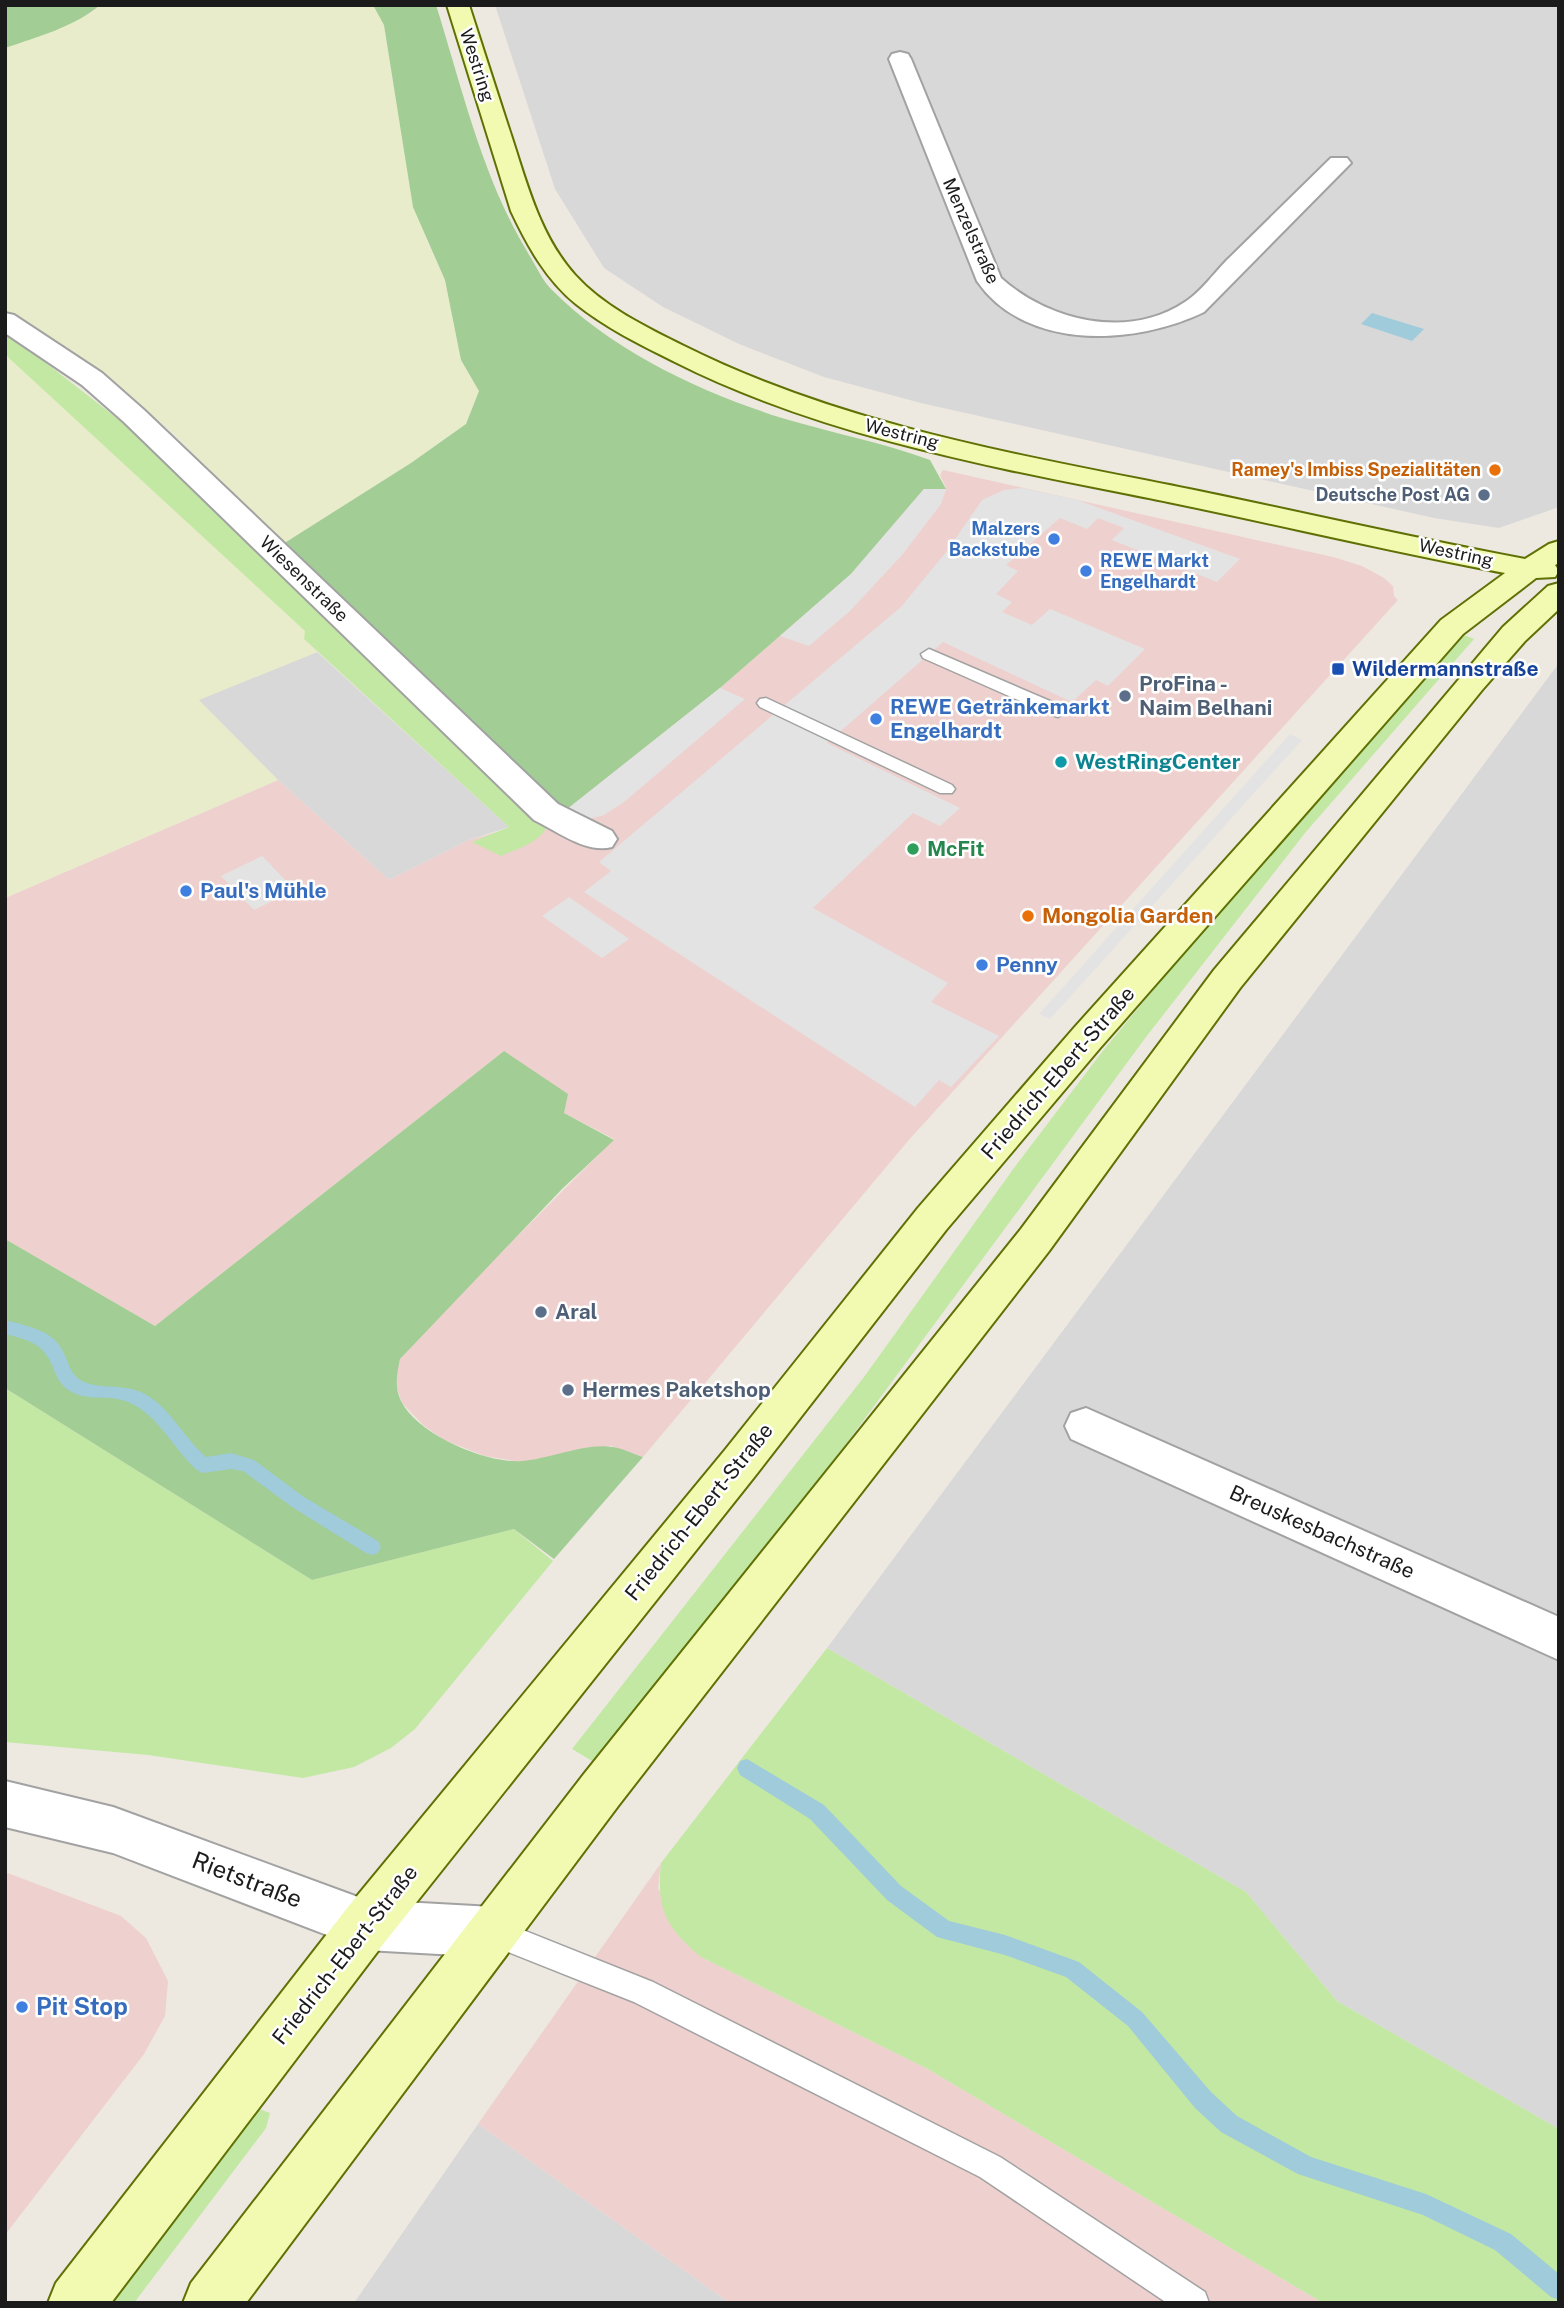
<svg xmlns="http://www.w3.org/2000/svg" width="1564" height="2308" font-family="'Public Sans',sans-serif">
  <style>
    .residential { fill: #d9d8d8 }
    .commercial { fill: #eed1ce }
    .farmland { fill: #e8ecca }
    .grass { fill: #c2e8a4 }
    .forest { fill: #a2cd94 }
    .parking { fill: #e3e3e3 }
    .water { fill: #9fcbdb }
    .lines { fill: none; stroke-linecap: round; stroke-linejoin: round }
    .stream { fill: #9fcbdb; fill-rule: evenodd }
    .lane-casing { stroke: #a2a2a2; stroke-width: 3 }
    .street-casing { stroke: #a2a2a2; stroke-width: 4 }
    .secondary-casing { stroke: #5f7004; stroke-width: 4 }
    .lane { fill: #fff; fill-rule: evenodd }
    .street { fill: #fff; fill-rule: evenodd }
    .secondary { fill: #f2f9b1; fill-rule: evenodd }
    .food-dot { fill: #e8710a; stroke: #fff; stroke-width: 2.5 }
    .service-dot { fill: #5c6f8a; stroke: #fff; stroke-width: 2.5 }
    .shop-dot { fill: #3f7fe0; stroke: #fff; stroke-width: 2.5 }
    .transit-dot { fill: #1a4fb4; stroke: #fff; stroke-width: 2.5 }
    .culture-dot { fill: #0f9aa8; stroke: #fff; stroke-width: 2.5 }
    .leisure-dot { fill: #2e9e5b; stroke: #fff; stroke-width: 2.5 }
    .labels { text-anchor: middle; stroke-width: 5; stroke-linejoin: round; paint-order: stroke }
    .far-street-label { font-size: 18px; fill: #1b1b1b; stroke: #fff }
    .far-food-label { font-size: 18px; font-weight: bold; fill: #c56008; stroke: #fff; text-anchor: end }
    .far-service-label { font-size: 18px; font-weight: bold; fill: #4e5e75; stroke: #fff; text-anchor: end }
    .far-shop-label { font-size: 18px; font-weight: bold; fill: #366cbe; stroke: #fff; text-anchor: end }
    .transit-label { font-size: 21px; font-weight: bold; fill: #164399; stroke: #fff; text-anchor: start }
    .service-label { font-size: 21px; font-weight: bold; fill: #4e5e75; stroke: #fff; text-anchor: start }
    .shop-label { font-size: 21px; font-weight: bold; fill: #366cbe; stroke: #fff; text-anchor: start }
    .culture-label { font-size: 21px; font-weight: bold; fill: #0d838f; stroke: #fff; text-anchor: start }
    .leisure-label { font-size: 21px; font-weight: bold; fill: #27864d; stroke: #fff; text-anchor: start }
    .food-label { font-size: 21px; font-weight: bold; fill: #c56008; stroke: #fff; text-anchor: start }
    .street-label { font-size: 21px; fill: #1b1b1b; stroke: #fff }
    .near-street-label { font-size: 24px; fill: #1b1b1b; stroke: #fff }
    .near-shop-label { font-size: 24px; font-weight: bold; fill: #366cbe; stroke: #fff; text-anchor: start }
  </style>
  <rect width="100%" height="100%" fill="#ede9e0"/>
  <!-- residential -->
  <path class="residential" d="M495,5H1559V507L1499,528L1434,518L921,403L824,377L739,344L663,307L604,268L555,189Z
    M317,652L509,827L469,840L389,880L278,780L198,700Z
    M1559,663V2129L1337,2001L1246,1892L827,1648Z
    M478,2124L730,2303H354Z"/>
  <!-- commercial -->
  <path class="commercial" d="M943,470L1333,557L1362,566L1384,578L1393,586L1394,596L1398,600L908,1141L643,1457L611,1446L520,1462L485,1456L444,1440L423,1425L402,1403L395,1382L400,1359L467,1287L614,1139L564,1113L504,1051L155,1326L5,1239V898L278,780L389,880L469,840L561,814L720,688L851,574L924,489L946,488L940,475Z
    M661,1863L658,1888L701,1957L926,2068L1323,2303H730L478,2124Z
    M5,1872L121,1916L146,1938L168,1981L165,2016L144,2054L5,2235Z"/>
  <!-- farmland -->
  <path class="farmland" d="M100,5H373L384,24L392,78L425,237L445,280L461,360L479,391L466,424L411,463L283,544L169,429L69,349L5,310V48L43,34L91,13Z
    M5,353L306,631L304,639L317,652L199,700L278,780L5,898Z"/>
  <!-- grass -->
  <path class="grass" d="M5,331L154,447L544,823L546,829C536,844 517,849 501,856L472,842L509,827L304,639L305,631L10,359L5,353Z
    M1464,635L1474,639L1305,833L1146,1037L807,1497L599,1765L572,1749L864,1377L1014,1168L1102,1052L1235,891Z
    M5,1388L312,1580L514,1529L553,1561L415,1729L391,1748L354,1767L303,1778L148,1755L5,1742Z
    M827,1648L1246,1892L1337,2001L1559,2129V2303H1323L926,2068L701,1957C666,1927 656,1910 661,1863Z
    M259,2109L270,2113L266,2128L134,2303H107Z"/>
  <!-- forest -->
  <path class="forest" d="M5,5H100C74,27 37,37 5,48Z
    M373,5H436C463,91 483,181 531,258C537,268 543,281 551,289C612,351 700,392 782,418C831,433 882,442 930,460L946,489H924L851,574L720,688L561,814L283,544L411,463L466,424L479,391L461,360L445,280L413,207L384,25Z
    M504,1051L568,1094L564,1113L614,1140L562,1189L400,1359C397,1374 394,1386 401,1401C417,1434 486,1464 522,1461C550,1459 584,1443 612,1447C622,1448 633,1454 643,1457L554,1559L514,1529L312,1580L5,1388V1239L155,1326Z"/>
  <!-- parking -->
  <path class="parking" d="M1022,488L1077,500L1240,559L1217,582L1112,540L1124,528L1098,518L1087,529L1060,518L1006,565L1018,571L996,594L1012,602L1002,612L1032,625L1050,609L1145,649L1108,686L1096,680L1072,702L943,642L827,743L960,808L940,826L913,813L813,908L948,983L931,1002L999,1036L951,1087L939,1080L915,1107L584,892L611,871L599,862L901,607L947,551L982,500L1004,490Z
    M924,489H946L941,504L902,555L850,611L809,646L780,636L851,574Z
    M720,688L745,699L624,802L604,815L589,819L561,814Z
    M1290,734L1302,740L1050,1019L1039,1014Z
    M262,856L295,890L254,910L221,876Z
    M569,897L629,939L602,958L542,916Z"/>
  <!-- water -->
  <path class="water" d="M1372,313L1424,329L1412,341L1361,324Z"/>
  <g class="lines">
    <!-- stream -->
    <path class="stream" d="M5,1320C23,1325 48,1329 59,1345C68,1357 68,1373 82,1381C97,1389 122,1384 141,1392C169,1405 183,1437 206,1457L231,1453L254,1460L304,1497L378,1541L381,1547L378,1553L372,1555L366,1553L292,1507L243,1471L231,1469L203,1473L197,1470C174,1450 158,1414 128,1402C110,1394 88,1402 70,1391C55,1382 56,1369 47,1356C38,1341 20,1338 5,1334Z
      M747,1759L824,1805L901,1886L949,1921L1005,1935L1079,1962L1142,2012L1211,2092L1237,2116L1311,2157L1426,2194L1511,2234L1559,2274V2300L1551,2297L1495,2250L1423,2215L1298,2174L1221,2132L1195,2108L1128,2026L1066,1977L1005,1955L937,1937L887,1900L810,1819L740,1775L737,1768L740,1761Z"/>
    <defs>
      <path id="lane" d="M929,649L1064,707L1067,711L1058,717L1052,715L923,658L921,654Z
        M766,698L952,785L955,789L952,793H940L760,707L757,703L760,699Z
        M493,1918L653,1982L1000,2157L1205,2292L1209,2303H1167L980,2177L634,2002L483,1942L479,1932L483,1922Z"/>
      <path id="street" d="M900,52L908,54L911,59L1001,278C1049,321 1128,340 1185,302C1201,292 1214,273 1227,260C1262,226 1296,192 1331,158H1347L1351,163L1204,312C1136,345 1026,352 977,281L889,59L892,54Z
        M5,313L14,315L102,373L144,410L558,804L612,831L617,839L612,847C586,854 557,831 534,820L124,422L82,385L5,333Z
        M1086,1408L1559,1617V1660L1071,1439L1065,1426L1071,1413Z
        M5,1781L113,1807L366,1900L493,1907L511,1914L518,1932L511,1950L493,1957L366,1950L113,1853L5,1827Z"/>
      <path id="secondary" d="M447,5H469C483,49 497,92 511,135C527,184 540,236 575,275C604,307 646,327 684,346C844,426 1020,455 1194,490C1305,513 1414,538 1525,559L1549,544L1559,541V563L1555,565L1559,571L1555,577L1536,578L1463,634L1100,1048L946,1230L755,1476L384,1943L111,2303H48L56,2283L348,1907L725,1450L918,1208L1074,1028L1441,620L1505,573C1394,552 1284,526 1173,503C1005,469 830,440 675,362C641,345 606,328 576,304C546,280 527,245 511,211Z
        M1559,583V609L1525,641L1482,690L1240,988L1049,1251L618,1806L246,2303H183L191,2283L584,1774L1021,1229L1214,970L1503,627L1548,586Z"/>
    </defs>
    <!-- lane casing -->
    <use href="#lane" class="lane-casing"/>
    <!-- street casing -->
    <use href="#street" class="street-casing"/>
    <!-- secondary casing -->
    <use href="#secondary" class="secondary-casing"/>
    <!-- lane -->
    <use href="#lane" class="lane"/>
    <!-- street -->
    <use href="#street" class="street"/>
    <!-- secondary -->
    <use href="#secondary" class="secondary"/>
  </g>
  <!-- markers -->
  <g class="food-dot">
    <circle cx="1495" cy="470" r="7"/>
    <circle cx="1028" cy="916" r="7"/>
  </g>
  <g class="service-dot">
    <circle cx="1484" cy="495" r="7"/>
    <circle cx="1125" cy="696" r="7"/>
    <circle cx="541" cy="1312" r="7"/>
    <circle cx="568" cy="1390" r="7"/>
  </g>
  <g class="shop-dot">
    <circle cx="1054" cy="539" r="7"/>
    <circle cx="1086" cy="571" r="7"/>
    <circle cx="876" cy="719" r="7"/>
    <circle cx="186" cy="891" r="7"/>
    <circle cx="982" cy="965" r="7"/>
    <circle cx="22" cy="2007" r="7"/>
  </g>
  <rect class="transit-dot" x="1331" y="662" width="14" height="14" rx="3.5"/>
  <circle class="culture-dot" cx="1061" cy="762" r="7"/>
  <circle class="leisure-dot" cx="913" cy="849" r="7"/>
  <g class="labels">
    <!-- far-street labels -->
    <g class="far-street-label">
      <text transform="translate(477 65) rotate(72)" y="6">Westring</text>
      <text transform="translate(971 231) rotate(66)" y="6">Menzelstraße</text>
      <text transform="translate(902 434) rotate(14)" y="6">Westring</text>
      <text transform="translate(1456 553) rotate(12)" y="6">Westring</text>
      <text transform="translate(304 579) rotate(44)" y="6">Wiesenstraße</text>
    </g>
    <!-- far-food labels -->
    <g class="far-food-label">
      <text x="1481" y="476">Ramey's Imbiss Spezialitäten</text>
    </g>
    <!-- far-service labels -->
    <g class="far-service-label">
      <text x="1470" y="501">Deutsche Post AG</text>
    </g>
    <!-- far-shop labels -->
    <g class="far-shop-label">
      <text x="1040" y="535">Malzers<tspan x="1040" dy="21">Backstube</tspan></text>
      <text x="1100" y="567" text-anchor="start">REWE Markt<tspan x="1100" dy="21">Engelhardt</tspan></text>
    </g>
    <!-- transit labels -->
    <g class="transit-label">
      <text x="1352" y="676">Wildermannstraße</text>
    </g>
    <!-- service labels -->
    <g class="service-label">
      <text x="1139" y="691">ProFina -<tspan x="1139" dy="24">Naim Belhani</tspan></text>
      <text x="555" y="1319">Aral</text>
      <text x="582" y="1397">Hermes Paketshop</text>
    </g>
    <!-- shop labels -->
    <g class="shop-label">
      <text x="890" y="714">REWE Getränkemarkt<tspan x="890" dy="24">Engelhardt</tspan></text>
      <text x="200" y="898">Paul's Mühle</text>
      <text x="996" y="972">Penny</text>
    </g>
    <!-- culture labels -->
    <g class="culture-label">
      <text x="1075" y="769">WestRingCenter</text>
    </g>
    <!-- leisure labels -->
    <g class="leisure-label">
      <text x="927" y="856">McFit</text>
    </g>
    <!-- food labels -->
    <g class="food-label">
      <text x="1042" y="923">Mongolia Garden</text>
    </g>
    <!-- street labels -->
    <g class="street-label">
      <text transform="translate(1058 1073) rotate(-49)" y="7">Friedrich-Ebert-Straße</text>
      <text transform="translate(699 1512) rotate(-51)" y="7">Friedrich-Ebert-Straße</text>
      <text transform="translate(1322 1532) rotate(24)" y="7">Breuskesbachstraße</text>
      <text transform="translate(345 1955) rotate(-52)" y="7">Friedrich-Ebert-Straße</text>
    </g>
    <!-- near-street labels -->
    <g class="near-street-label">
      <text transform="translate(247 1880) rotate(21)" y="8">Rietstraße</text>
    </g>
    <!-- near-shop labels -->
    <g class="near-shop-label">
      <text x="36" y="2015">Pit Stop</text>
    </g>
  </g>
  <!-- border -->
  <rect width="1564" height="2308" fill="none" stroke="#1b1b1b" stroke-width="14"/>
</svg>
